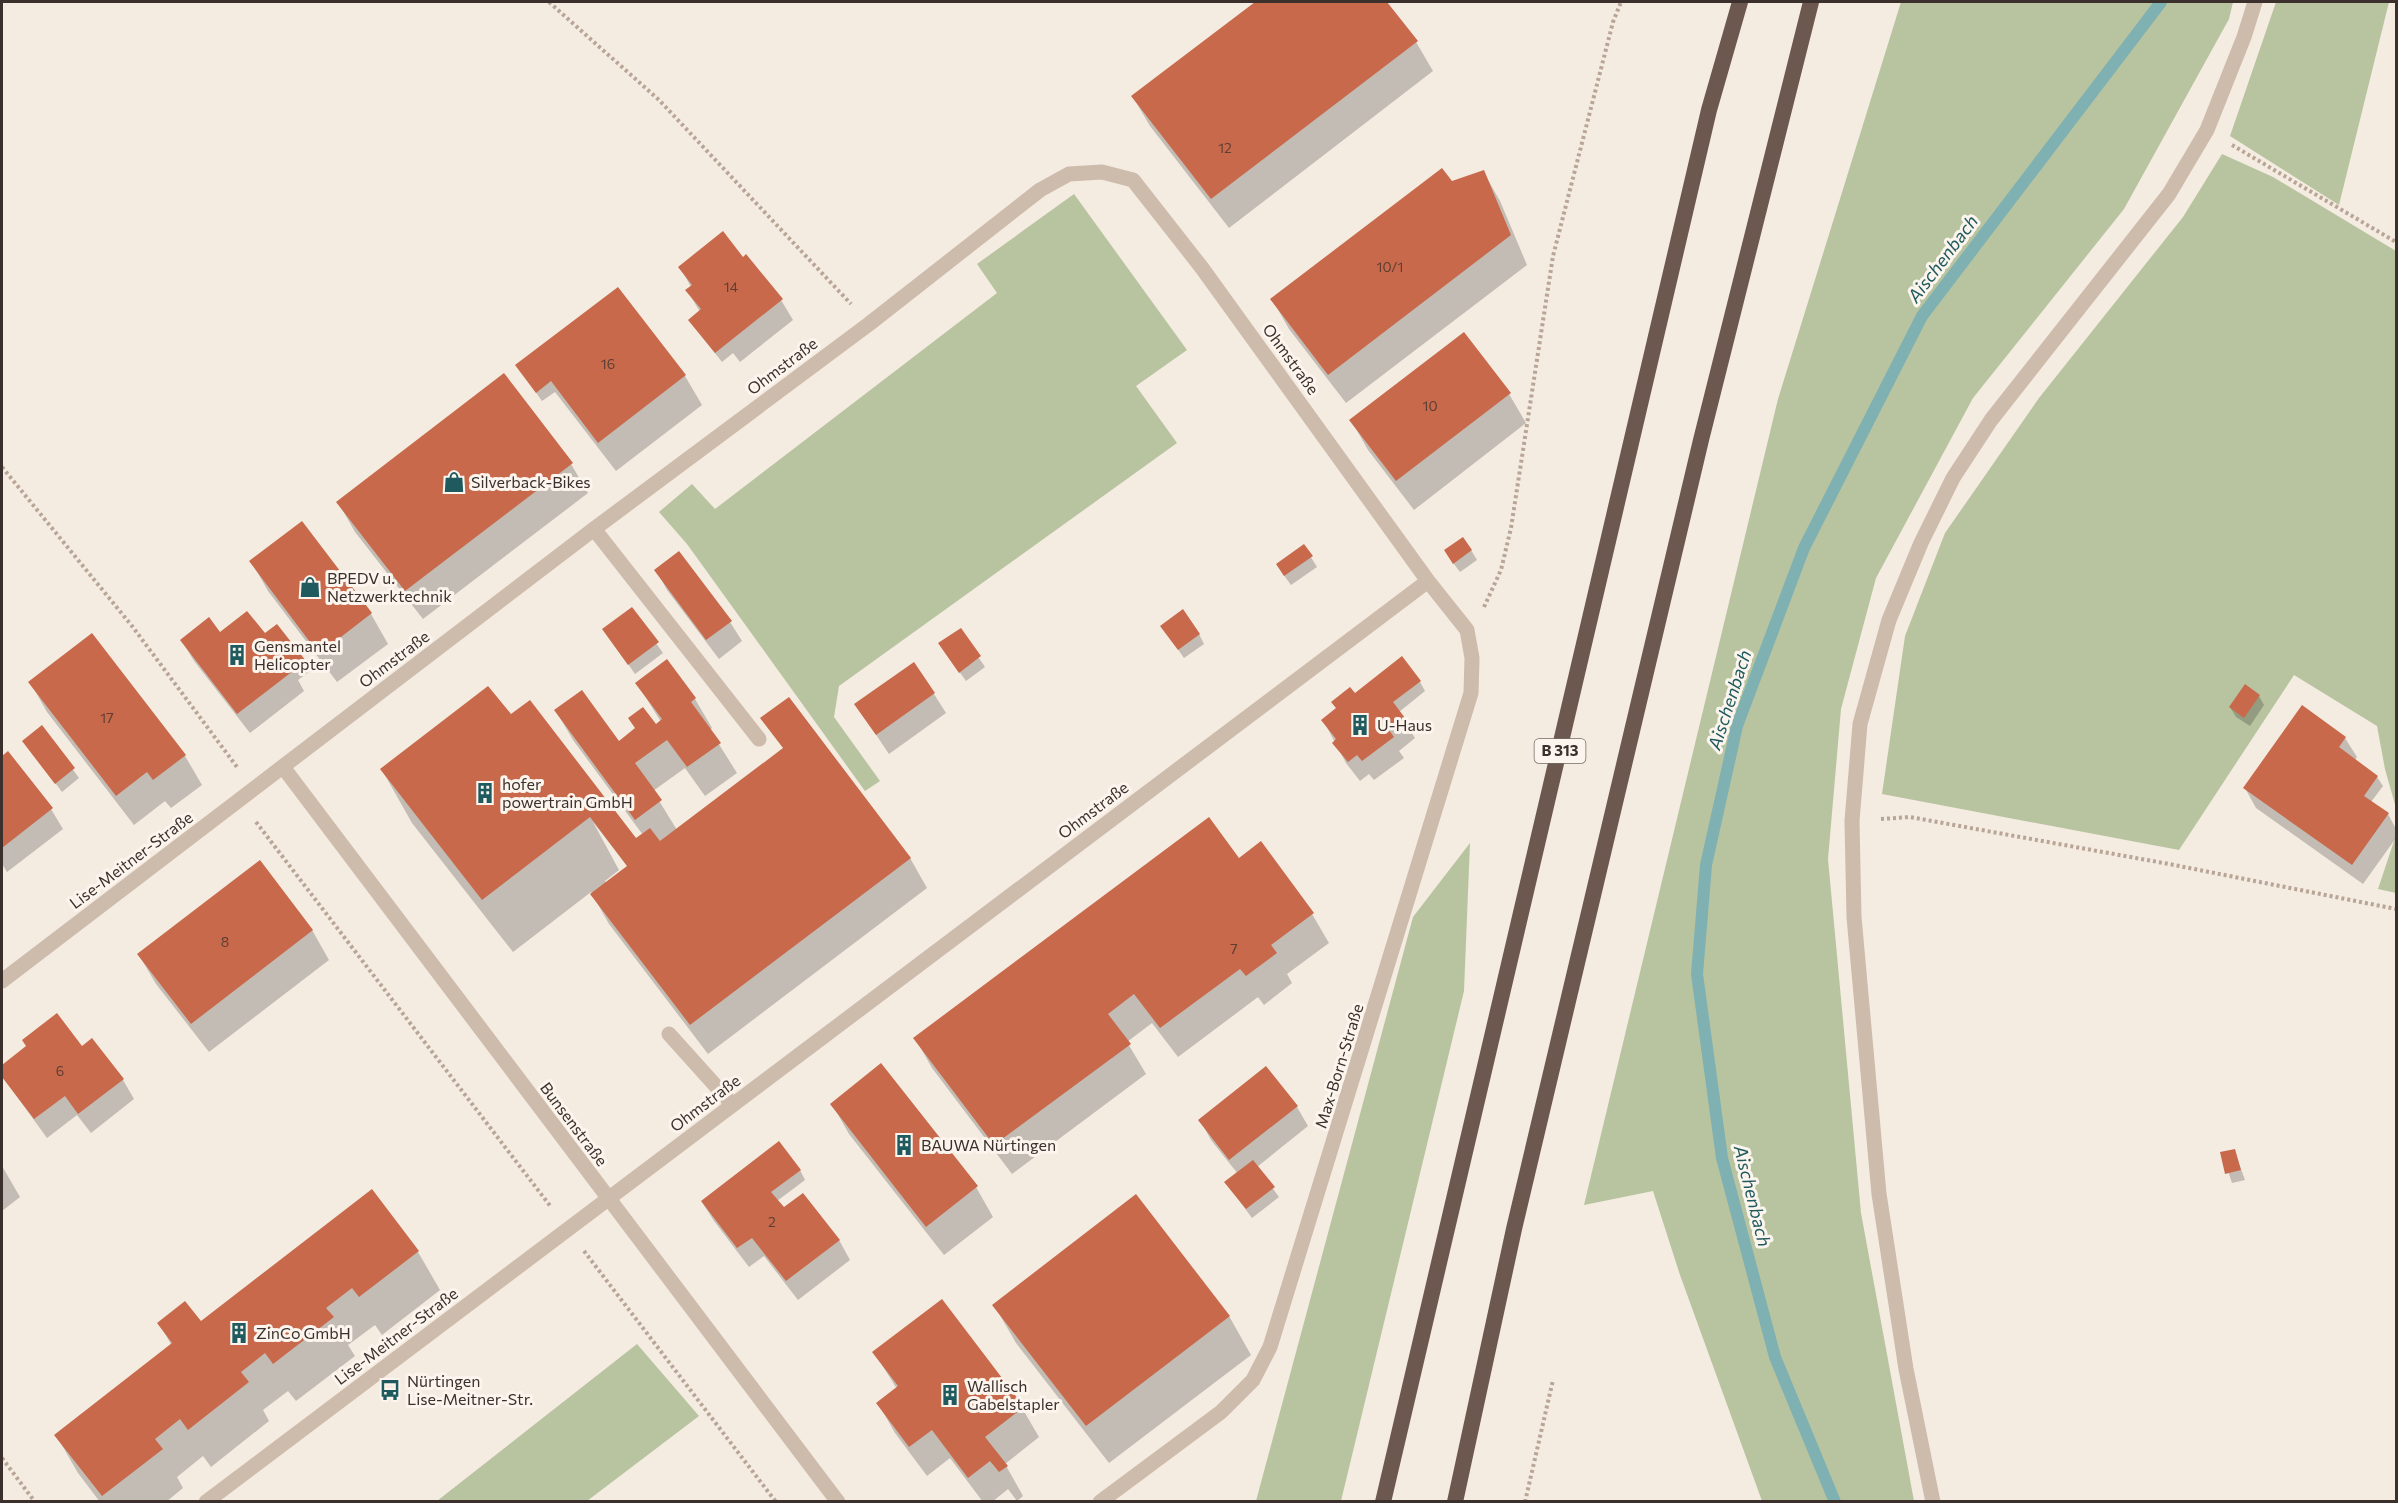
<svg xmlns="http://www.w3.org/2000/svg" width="2398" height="1503" font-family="Commissioner,sans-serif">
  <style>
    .green { fill: #b8c4a0 }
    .shadow { fill: #0003; fill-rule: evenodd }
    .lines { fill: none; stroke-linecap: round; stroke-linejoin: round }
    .stream { stroke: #7fb0b2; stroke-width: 12 }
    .building { fill: #c8694b }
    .path { stroke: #b9a596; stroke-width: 4; stroke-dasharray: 3 3; stroke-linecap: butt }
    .service { stroke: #cdbbac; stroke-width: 15 }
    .minor { stroke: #cdbbac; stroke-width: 15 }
    .trunk { stroke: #6c584f; stroke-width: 16 }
    .labels { text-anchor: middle; stroke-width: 6; stroke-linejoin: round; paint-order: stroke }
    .number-label { font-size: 14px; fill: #5e3e33 }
    .shield { fill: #fbf5ee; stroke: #756b66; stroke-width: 1.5 }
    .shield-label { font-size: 15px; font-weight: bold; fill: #3b302b }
    .street-label { font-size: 16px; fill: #3b302b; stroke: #fbf5ee }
    .poi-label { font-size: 16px; fill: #3b302b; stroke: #fbf5ee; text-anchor: start }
    .water-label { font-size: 18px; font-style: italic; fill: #1f5a5e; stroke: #fbf5ee }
  </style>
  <rect width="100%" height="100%" fill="#f4ebe1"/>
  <!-- green -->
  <path class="green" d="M1901,2H2233L2229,19L2124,209L1973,398L1876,578L1841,709L1828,859L1861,1213L1914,1501H1762L1680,1275L1653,1191L1584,1205L1778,399Z
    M2276,2H2389L2339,205L2230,136Z
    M2222,154L2273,177L2396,251V808L2385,769L2377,726L2294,675L2179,850L1882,794L1905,636L1945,533L2039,398L2183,217Z
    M1074,194L1187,350L1136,386L1177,443L839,686L834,717L880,781L865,791L687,544L659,512L692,484L715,509L997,293L977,264Z
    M2396,835V893L2378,889Z
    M1470,843L1464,991L1341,1501H1256L1413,917Z
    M637,1344L699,1416L587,1501H437Z"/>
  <!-- shadow -->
  <path class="shadow" d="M1258,2H1385L1416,42L1433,71L1229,228L1150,126L1133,97Z
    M1483,171L1500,201L1527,265L1346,403L1289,329L1272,299L1451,183Z
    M743,259L781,300L793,320L740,362L733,353L722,362L696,329L700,312L687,290L691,287L680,267Z
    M517,366L685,376L702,405L616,471L555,392L542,401Z
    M1509,394L1526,423L1414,510L1368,450L1351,420Z
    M571,464L588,493L423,619L355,532L338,502Z
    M302,523L371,614L388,644L337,682L268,591L251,561Z
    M1304,546L1317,567L1291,585L1283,574Z
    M1471,550L1477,560L1460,572L1451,560Z
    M656,570L730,622L742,641L719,659L667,590Z
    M632,609L663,653L635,674L604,629Z
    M960,630L985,667L966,681L946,653Z
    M220,634L264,635L305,661L310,671L298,680L304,691L250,733L194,661L182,641Z
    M1199,634L1204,644L1184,658L1168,635Z
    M667,661L695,699L712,728L710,730L737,773L705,796L685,768L653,791L677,830L910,858L927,888L708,1054L609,924L591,892L513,952L412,823L382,770L516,725L636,840L643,835L573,740L556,711L619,743L661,722L637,683ZM593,822L628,867L606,883L605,881L619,870Z
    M30,682L185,756L202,785L171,808L165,801L134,825L47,712Z
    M1420,682L1425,691L1399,712L1415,738L1399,751L1404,758L1374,780L1369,774L1360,781L1346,763L1323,720L1355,695Z
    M934,694L946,713L889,754L856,705Z
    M2259,696L2264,705L2250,726L2236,717L2230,707Z
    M42,727L79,778L62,792L24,741Z
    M2345,738L2357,757L2355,760L2377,777L2383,786L2371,802L2388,814L2396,829V838L2363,884L2256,808L2245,788Z
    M7,753L51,809L63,829L7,872L2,864V758Z
    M1312,914L1329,943L1287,974L1292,983L1264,1005L1258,997L1178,1057L1152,1023L1127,1042L1146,1074L1012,1174L932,1068L915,1038Z
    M312,930L329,960L209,1052L156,984L139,955Z
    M28,1047L123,1080L134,1099L91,1133L77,1115L47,1138L2,1076V1067Z
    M881,1065L976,1187L993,1217L944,1255L849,1134L832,1104Z
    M1297,1107L1308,1126L1257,1167L1279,1197L1252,1218L1226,1183L1238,1174L1211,1140L1200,1120Z
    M2234,1150L2245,1180L2232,1183L2222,1153Z
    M2,1166L20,1197L2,1211Z
    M800,1170L805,1180L777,1201L784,1209L839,1240L850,1260L798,1300L764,1256L749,1267L714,1221L702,1202Z
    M371,1191L418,1252L440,1290L382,1335L375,1325L348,1345L355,1356L296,1401L288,1391L263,1410L269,1421L211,1467L203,1456L177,1477L183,1488L166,1502H100L78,1473L56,1435L172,1346L159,1323H201Z
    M994,1305L1229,1316L1251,1355L1109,1463L1016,1343Z
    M874,1352L1022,1408L1039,1437L1005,1464L1023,1496L1017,1501L1008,1489L992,1502H983L950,1458L927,1476L895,1433L878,1403L897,1389Z"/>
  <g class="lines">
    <!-- stream -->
    <path class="stream" d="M1835,1502L1775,1357L1722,1158L1697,974L1706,865L1737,726L1804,548L1922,316L2161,2"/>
  </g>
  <!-- building -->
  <path class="building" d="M1255,2H1387L1418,41L1211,199L1131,96Z
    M1442,168L1452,181L1484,170L1511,235L1328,375L1270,299Z
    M723,231L743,257L746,254L783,299L715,353L688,320L701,309L685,290L692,285L678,267Z
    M618,287L686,375L598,443L551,381L536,393L515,365Z
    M1464,332L1511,393L1396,481L1349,420Z
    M504,373L573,463L405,591L336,502Z
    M302,521L372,613L319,654L249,561Z
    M1463,537L1472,550L1453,564L1444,550Z
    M1304,544L1313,556L1284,576L1276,564Z
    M679,551L732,621L706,640L654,570Z
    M632,607L659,642L628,665L602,629Z
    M1183,609L1200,634L1178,650L1160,626Z
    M247,611L265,633L277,624L306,661L237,714L180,640L209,617L220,632Z
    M961,628L981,656L959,673L938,643Z
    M92,633L186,755L153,780L147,772L116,796L28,682Z
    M1402,656L1421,681L1393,702L1405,718L1389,730L1394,737L1362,761L1357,755L1348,762L1332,743L1336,739L1321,720L1336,708L1331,702L1350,687L1355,693Z
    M667,659L696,698L691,702L721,743L687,767L667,740L635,763L662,800L635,820L554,710L582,690L619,741L635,728L628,718L643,707L656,724L662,719L635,683Z
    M914,662L935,693L876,735L854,704Z
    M2245,684L2260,695L2244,718L2229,707Z
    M488,686L511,714L530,700L636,838L650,828L660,841L783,748L760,718L789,697L911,858L690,1025L590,894L627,866L590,817L482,900L380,769Z
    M2302,705L2346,737L2339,747L2378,776L2364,796L2389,813L2352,865L2243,788Z
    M42,725L75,768L55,784L22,741Z
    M8,751L53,808L2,848V756Z
    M1209,817L1239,858L1261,841L1314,913L1271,945L1277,953L1246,976L1240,969L1160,1028L1134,994L1108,1014L1131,1044L994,1145L913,1038Z
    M260,860L313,930L191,1024L137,954Z
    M57,1013L82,1046L92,1038L124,1079L78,1114L65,1096L34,1119L2,1077V1065L26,1046L22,1040Z
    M881,1063L978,1186L926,1227L830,1104Z
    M1266,1066L1298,1106L1229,1160L1198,1120Z
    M779,1141L801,1170L771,1192L784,1207L803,1193L840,1240L786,1281L752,1238L737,1248L701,1201Z
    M2235,1149L2241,1170L2225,1174L2220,1152Z
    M1253,1160L1275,1187L1246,1209L1224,1182Z
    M372,1189L419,1251L359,1297L352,1288L326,1308L334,1317L273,1364L265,1353L241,1372L249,1382L188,1430L180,1419L155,1439L163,1449L102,1496L54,1435L172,1343L157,1323L185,1301L201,1321Z
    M1136,1194L1230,1316L1086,1426L992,1305Z
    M942,1299L1024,1407L985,1437L1008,1466L999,1472L990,1461L968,1478L932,1430L909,1447L876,1403L898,1386L872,1352Z"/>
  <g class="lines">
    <!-- path -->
    <path class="path" d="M549,2L659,100L851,304
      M2232,145L2396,242
      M2,467L132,626L237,767
      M1484,607L1501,570L1511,528L1553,256L1613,22L1621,2
      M1881,819L1910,817L2169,864L2396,909
      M256,822L551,1207
      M584,1251L776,1502
      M2,1458L35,1502
      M1525,1502L1553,1380"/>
    <!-- service -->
    <path class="service" d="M594,529L759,739
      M669,1034L732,1104"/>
    <!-- minor -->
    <path class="minor" d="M283,767L838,1502
      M2,981L594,529L869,324L1040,190L1069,174L1102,172L1133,180L1202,268L1428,581L206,1502
      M1100,1502L1221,1412L1253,1380L1270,1347L1471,693L1472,658L1467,630L1428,581
      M1933,1502L1906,1369L1879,1194L1854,917L1852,821L1860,724L1889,620L1921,543L1953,478L1991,420L2169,194L2207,130L2244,37L2255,2"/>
    <!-- trunk -->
    <path class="trunk" d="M1383,1502L1709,110L1740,2
      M1455,1502L1514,1229L1701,440L1811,2"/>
  </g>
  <!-- icons -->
  <defs>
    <symbol id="shop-bare" viewBox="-9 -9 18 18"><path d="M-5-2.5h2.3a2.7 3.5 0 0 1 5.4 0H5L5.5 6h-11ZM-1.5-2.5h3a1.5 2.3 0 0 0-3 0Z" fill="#1f5a5e" stroke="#fbf5ee" stroke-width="2.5" paint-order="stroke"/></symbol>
    <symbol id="building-bare" viewBox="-9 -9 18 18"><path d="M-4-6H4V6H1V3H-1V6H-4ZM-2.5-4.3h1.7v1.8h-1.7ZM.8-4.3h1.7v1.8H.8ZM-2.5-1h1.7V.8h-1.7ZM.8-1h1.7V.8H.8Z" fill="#1f5a5e" stroke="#fbf5ee" stroke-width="2.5" paint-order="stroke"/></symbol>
    <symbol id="bus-bare" viewBox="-9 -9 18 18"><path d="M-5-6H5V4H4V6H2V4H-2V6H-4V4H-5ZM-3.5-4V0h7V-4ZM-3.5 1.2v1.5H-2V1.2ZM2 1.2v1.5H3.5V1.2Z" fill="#1f5a5e" stroke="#fbf5ee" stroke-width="2.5" paint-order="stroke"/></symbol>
  </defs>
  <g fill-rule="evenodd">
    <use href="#shop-bare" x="439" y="467" width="30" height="30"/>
    <use href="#shop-bare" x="295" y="572" width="30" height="30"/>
    <use href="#building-bare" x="222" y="640" width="30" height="30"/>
    <use href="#building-bare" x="1345" y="710" width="30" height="30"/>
    <use href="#building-bare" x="470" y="778" width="30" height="30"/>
    <use href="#building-bare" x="889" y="1130" width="30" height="30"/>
    <use href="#building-bare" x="224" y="1318" width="30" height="30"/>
    <use href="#bus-bare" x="375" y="1375" width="30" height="30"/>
    <use href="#building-bare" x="935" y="1380" width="30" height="30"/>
  </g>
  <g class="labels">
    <!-- number labels -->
    <g class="number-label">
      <text x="1225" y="153">12</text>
      <text x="1390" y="272">10/1</text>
      <text x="731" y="292">14</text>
      <text x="608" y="369">16</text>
      <text x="1430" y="411">10</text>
      <text x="107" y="723">17</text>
      <text x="225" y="947">8</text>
      <text x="1234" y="954">7</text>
      <text x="60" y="1076">6</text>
      <text x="772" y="1227">2</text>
    </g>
    <!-- shield labels -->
    <rect class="shield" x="1534.5" y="739" width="51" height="24" rx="4.5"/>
    <g class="shield-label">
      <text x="1560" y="756">B 313</text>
    </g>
    <!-- street labels -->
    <g class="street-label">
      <text transform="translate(1291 359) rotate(54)" y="6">Ohmstraße</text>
      <text transform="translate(782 366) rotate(-37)" y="6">Ohmstraße</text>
      <text transform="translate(394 659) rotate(-37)" y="6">Ohmstraße</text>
      <text transform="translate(1093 810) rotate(-37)" y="6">Ohmstraße</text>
      <text transform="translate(131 860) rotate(-37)" y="6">Lise-Meitner-Straße</text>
      <text transform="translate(1339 1066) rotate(-73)" y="6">Max-Born-Straße</text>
      <text transform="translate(705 1103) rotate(-37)" y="6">Ohmstraße</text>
      <text transform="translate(574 1124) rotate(53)" y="6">Bunsenstraße</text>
      <text transform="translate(396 1336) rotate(-37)" y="6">Lise-Meitner-Straße</text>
    </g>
    <!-- poi labels -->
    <g class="poi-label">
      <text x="471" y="488">Silverback-Bikes</text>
      <text x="327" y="584">BPEDV u.<tspan x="327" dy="18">Netzwerktechnik</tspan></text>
      <text x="254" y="652">Gensmantel<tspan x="254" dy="18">Helicopter</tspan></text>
      <text x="1377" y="731">U-Haus</text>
      <text x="502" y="790">hofer<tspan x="502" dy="18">powertrain GmbH</tspan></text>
      <text x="921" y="1151">BAUWA Nürtingen</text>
      <text x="256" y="1339">ZinCo GmbH</text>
      <text x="407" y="1387">Nürtingen<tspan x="407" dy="18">Lise-Meitner-Str.</tspan></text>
      <text x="967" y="1392">Wallisch<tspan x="967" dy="18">Gabelstapler</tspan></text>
    </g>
    <!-- water labels -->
    <g class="water-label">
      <text transform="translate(1943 259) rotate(-53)" y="6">Aischenbach</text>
      <text transform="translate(1730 700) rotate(-72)" y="6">Aischenbach</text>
      <text transform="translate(1752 1196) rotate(76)" y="6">Aischenbach</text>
    </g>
  </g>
  <!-- border -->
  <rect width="2398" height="1503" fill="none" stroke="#3b302b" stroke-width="6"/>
</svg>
